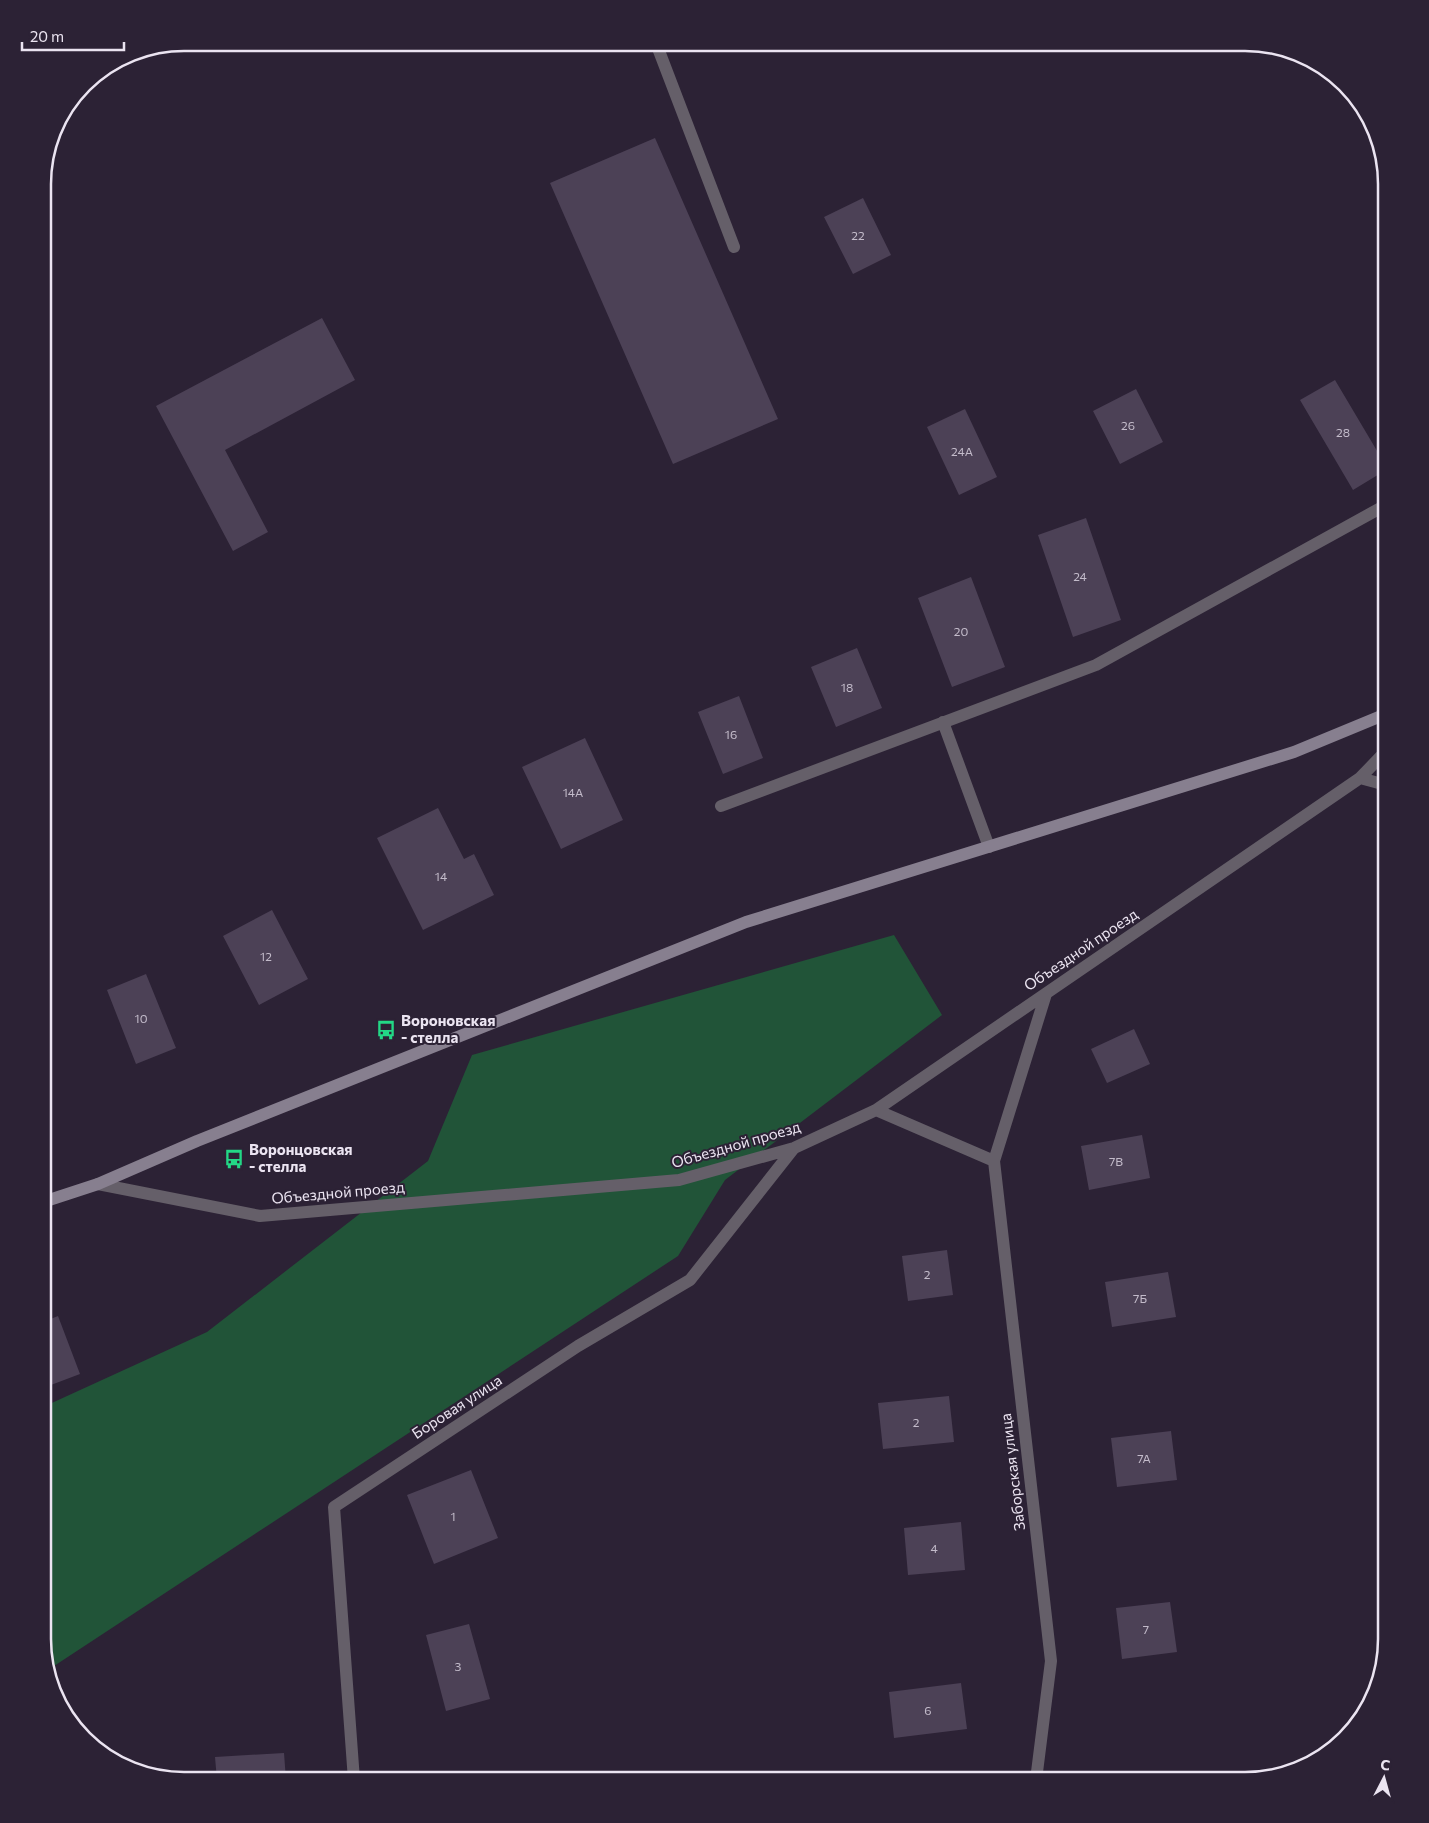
<svg xmlns="http://www.w3.org/2000/svg" width="1429" height="1823" font-family="Commissioner,sans-serif">
  <style>
    .green { fill: #215438 }
    .building { fill: #4c4156 }
    .lines { fill: none; stroke-linecap: round; stroke-linejoin: round }
    .service { stroke: #655f69; stroke-width: 12 }
    .minor { stroke: #655f69; stroke-width: 12 }
    .secondary { stroke: #877f8f; stroke-width: 12 }
    .labels { text-anchor: middle; stroke-width: 4; stroke-linejoin: round; paint-order: stroke }
    .number-label { font-size: 12px; fill: #c3bbca }
    .street-label { font-size: 15px; fill: #ebe4f1; stroke: #2c2235 }
    .poi-label { font-size: 15px; font-weight: bold; fill: #ebe4f1; stroke: #2c2235; text-anchor: start }
    .rim { fill: none; stroke: #ebe4f1; stroke-width: 2.5 }
  </style>
  <rect width="100%" height="100%" fill="#2c2235"/>
  <!-- green -->
  <path class="green" d="M894,935L942,1015L725,1180L678,1256L51,1668L43,1639V1407L207,1332L428,1161L472,1055Z"/>
  <!-- building -->
  <path class="building" d="M655,138L778,419L673,464L550,183Z
    M863,198L891,255L853,274L824,217Z
    M322,318L355,380L225,450L268,532L233,551L156,406Z
    M1335,380L1386,466V470L1353,490L1300,400Z
    M1136,389L1163,442L1120,464L1093,411Z
    M965,409L997,477L959,495L927,427Z
    M1086,518L1121,620L1073,637L1038,535Z
    M971,577L1005,667L952,687L918,598Z
    M857,648L882,708L836,727L811,667Z
    M739,696L763,758L723,774L698,712Z
    M585,738L623,820L561,849L522,767Z
    M438,808L464,859L474,854L494,895L423,930L377,838Z
    M272,910L308,979L259,1005L223,936Z
    M146,974L176,1048L136,1064L107,990Z
    M1134,1029L1150,1064L1107,1083L1091,1049Z
    M43,1080L52,1099L43,1103Z
    M1142,1135L1150,1178L1089,1190L1081,1146Z
    M947,1250L953,1295L908,1301L902,1256Z
    M1168,1272L1176,1317L1112,1327L1105,1282Z
    M58,1316L80,1374L43,1388V1322Z
    M949,1396L954,1442L883,1449L878,1403Z
    M1171,1431L1177,1480L1117,1487L1111,1438Z
    M471,1470L498,1538L434,1564L407,1495Z
    M961,1522L965,1570L908,1575L904,1528Z
    M1170,1602L1177,1652L1122,1659L1116,1608Z
    M469,1624L490,1699L446,1711L426,1635Z
    M961,1683L967,1729L894,1738L889,1692Z
    M284,1753L286,1780H217L215,1757Z"/>
  <g class="lines">
    <!-- service -->
    <path class="service" d="M943,722L989,847
      M721,806L1096,665L1386,505"/>
    <!-- minor -->
    <path class="minor" d="M656,43L734,247
      M1360,778L1386,785
      M876,1110L994,1161
      M98,1184L260,1216L679,1180L794,1148L876,1110L1360,778L1386,751
      M354,1780L334,1507L578,1346L690,1280L794,1148
      M1036,1780L1051,1661L994,1161L1046,994"/>
    <!-- secondary -->
    <path class="secondary" d="M43,1202L98,1184L197,1141L746,922L1294,752L1386,714"/>
  </g>
  <!-- icons -->
  <defs>
    <symbol id="bus-bare" viewBox="-9 -9 18 18"><path d="M-5-6H5V4H4V6H2V4H-2V6H-4V4H-5ZM-3.5-4V0h7V-4ZM-3.5 1.2v1.5H-2V1.2ZM2 1.2v1.5H3.5V1.2Z" fill="#23d886" stroke="#2c2235" stroke-width="2.5" paint-order="stroke"/></symbol>
  </defs>
  <g fill-rule="evenodd">
    <use href="#bus-bare" x="372" y="1016" width="28" height="28"/>
    <use href="#bus-bare" x="220" y="1145" width="28" height="28"/>
  </g>
  <g class="labels">
    <!-- number labels -->
    <g class="number-label">
      <text x="858" y="240">22</text>
      <text x="1128" y="430">26</text>
      <text x="1343" y="437">28</text>
      <text x="962" y="456">24А</text>
      <text x="1080" y="581">24</text>
      <text x="961" y="636">20</text>
      <text x="847" y="692">18</text>
      <text x="731" y="739">16</text>
      <text x="573" y="797">14А</text>
      <text x="441" y="881">14</text>
      <text x="266" y="961">12</text>
      <text x="141" y="1023">10</text>
      <text x="1116" y="1166">7В</text>
      <text x="927" y="1279">2</text>
      <text x="1140" y="1303">7Б</text>
      <text x="916" y="1427">2</text>
      <text x="1144" y="1463">7А</text>
      <text x="453" y="1521">1</text>
      <text x="934" y="1553">4</text>
      <text x="1146" y="1634">7</text>
      <text x="458" y="1671">3</text>
      <text x="928" y="1715">6</text>
    </g>
    <!-- street labels -->
    <g class="street-label">
      <text transform="translate(1081 950) rotate(-34)" y="5">Объездной проезд</text>
      <text transform="translate(736 1145) rotate(-16)" y="5">Объездной проезд</text>
      <text transform="translate(338 1193) rotate(-5)" y="5">Объездной проезд</text>
      <text transform="translate(457 1407) rotate(-33)" y="5">Боровая улица</text>
      <text transform="translate(1013 1472) rotate(-97)" y="5">Заборская улица</text>
    </g>
    <!-- poi labels -->
    <g class="poi-label">
      <text x="401" y="1026">Вороновская<tspan x="401" dy="17">- стелла</tspan></text>
      <text x="249" y="1155">Воронцовская<tspan x="249" dy="17">- стелла</tspan></text>
    </g>
  </g>
  <!-- crop -->
  <path d="M0 0H1429V1823H0ZM184 51H1245A133 133 0 0 1 1378 184V1639A133 133 0 0 1 1245 1772H184A133 133 0 0 1 51 1639V184A133 133 0 0 1 184 51Z" fill="#2c2235" fill-rule="evenodd"/>
  <path class="rim" d="M184 51H1245A133 133 0 0 1 1378 184V1639A133 133 0 0 1 1245 1772H184A133 133 0 0 1 51 1639V184A133 133 0 0 1 184 51Z"/>
  <!-- north arrow -->
  <g transform="translate(1384 1778) rotate(6)" stroke="#2c2235" stroke-width="4" paint-order="stroke">
  <path d="M0-4L9 19L0 12L-9 19Z" fill="#ebe4f1"/>
  <text y="-8" font-size="14" font-weight="bold" text-anchor="middle" fill="#ebe4f1">С</text>
  </g>
  <!-- scale -->
  <path d="M22 42v8h102v-8" fill="none" stroke="#ebe4f1" stroke-width="2.5"/>
  <text x="30" y="42" font-size="15" fill="#ebe4f1" stroke="#2c2235" stroke-width="4" paint-order="stroke">20 m</text>
</svg>
